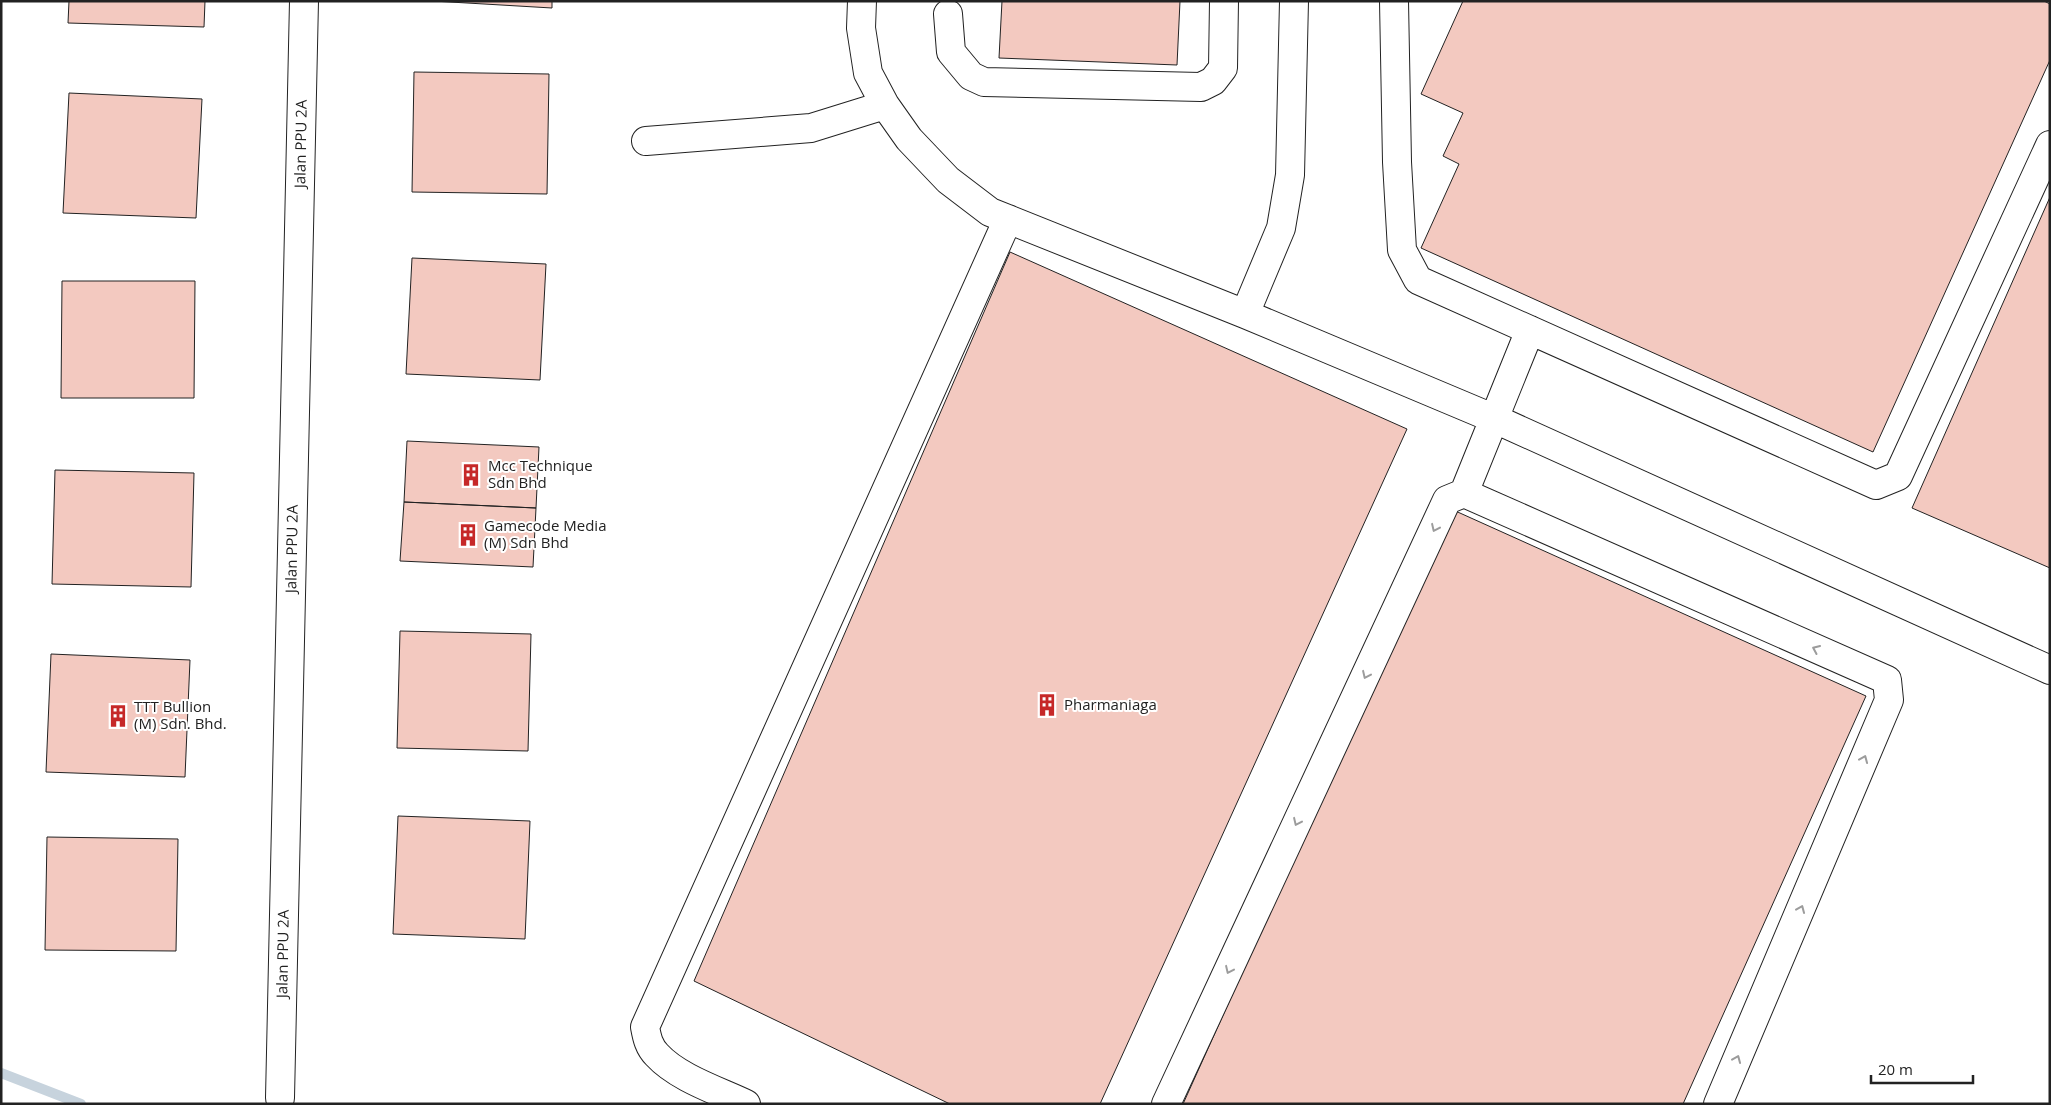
<svg xmlns="http://www.w3.org/2000/svg" width="2051" height="1105" font-family="'Open Sans',sans-serif">
  <style>
    .lines { fill: none; stroke-linecap: round; stroke-linejoin: round }
    .stream { stroke: #c7d3dd; stroke-width: 10 }
    .building { fill: #f3c9c0; stroke: #222 }
    .minor-casing { stroke: #222; stroke-width: 30 }
    .minor { stroke: #fff; stroke-width: 28 }
    .oneway { stroke: #9c9c9c }
    .labels { text-anchor: middle; stroke-width: 4; stroke-linejoin: round; paint-order: stroke }
    .street-label { font-size: 15px; fill: #222; stroke: #fff }
    .poi-label { font-size: 15px; fill: #222; stroke: #fff; text-anchor: start }
  </style>
  <rect width="100%" height="100%" fill="#fff"/>
  <g class="lines">
    <!-- stream -->
    <path class="stream" d="M1,1073L81,1104"/>
  </g>
  <!-- building -->
  <path class="building" d="M69,1H205L204,27L68,23Z
    M433,1H552V8Z
    M1002,1H1180L1177,65L999,58Z
    M1463,1H2044L2050,4V60L1873,452L1421,248L1459,164L1443,156L1463,113L1421,94Z
    M414,72L549,74L547,194L412,192Z
    M69,93L202,99L196,218L63,213Z
    M2050,197V568L1912,508Z
    M1010,252L1407,429L1100,1104H950L694,981Z
    M412,258L546,264L540,380L406,374Z
    M62,281H195L194,398H61Z
    M407,441L539,447L536,508L404,502Z
    M55,470L194,473L191,587L52,584Z
    M404,502L536,508L533,567L400,561Z
    M1451,509L1866,696L1683,1104H1183Z
    M400,631L531,634L528,751L397,748Z
    M51,654L190,660L185,777L46,772Z
    M398,816L530,821L525,939L393,934Z
    M47,837L178,839L176,951L45,950Z"/>
  <g class="lines">
    <defs>
      <path id="minor" d="M862,1L861,28L868,73L885,105L909,139L948,180L990,212L1245,314L1495,419L2050,670
        M1394,1L1397,162L1402,250L1418,280L1876,485L1898,476L2050,145
        M948,14L951,52L971,76L984,82L1201,87L1213,81L1223,68L1224,1
        M646,141L811,128L885,105
        M1245,314L1281,228L1290,175L1294,1
        M1464,493L1887,680L1889,700L1718,1104
        M280,1098L304,1
        M746,1104C719,1091 678,1078 657,1055C649,1047 647,1038 645,1027L1008,219
        M1166,1104L1447,500L1464,493L1530,330"/>
    </defs>
    <!-- minor casing -->
    <use href="#minor" class="minor-casing"/>
    <!-- minor -->
    <use href="#minor" class="minor"/>
  </g>
  <!-- one-way arrows -->
  <defs><path id="oneway-chevron" d="M-2-3.5L2.5 0L-2 3.5" fill="none" stroke-width="1.6" stroke-linecap="round" stroke-linejoin="round" transform="scale(1.25)"/></defs>
  <g class="oneway">
    <use href="#oneway-chevron" transform="translate(1435 528) rotate(115)"/>
    <use href="#oneway-chevron" transform="translate(1816 649) rotate(-156)"/>
    <use href="#oneway-chevron" transform="translate(1366 675) rotate(115)"/>
    <use href="#oneway-chevron" transform="translate(1864 759) rotate(-67)"/>
    <use href="#oneway-chevron" transform="translate(1297 822) rotate(115)"/>
    <use href="#oneway-chevron" transform="translate(1801 909) rotate(-67)"/>
    <use href="#oneway-chevron" transform="translate(1229 970) rotate(115)"/>
    <use href="#oneway-chevron" transform="translate(1737 1059) rotate(-67)"/>
  </g>
  <!-- icons -->
  <defs>
    <symbol id="building-bare" viewBox="-9 -9 18 18"><path d="M-4-6H4V6H1V3H-1V6H-4ZM-2.5-4.3h1.7v1.8h-1.7ZM.8-4.3h1.7v1.8H.8ZM-2.5-1h1.7V.8h-1.7ZM.8-1h1.7V.8H.8Z" fill="#c62828" stroke="#fff" stroke-width="2.5" paint-order="stroke"/></symbol>
  </defs>
  <g fill-rule="evenodd">
    <use href="#building-bare" x="455" y="459" width="32" height="32"/>
    <use href="#building-bare" x="452" y="519" width="32" height="32"/>
    <use href="#building-bare" x="1031" y="689" width="32" height="32"/>
    <use href="#building-bare" x="102" y="700" width="32" height="32"/>
  </g>
  <g class="labels">
    <!-- street labels -->
    <g class="street-label">
      <text transform="translate(301 144) rotate(-89)" y="5">Jalan PPU 2A</text>
      <text transform="translate(292 549) rotate(-89)" y="5">Jalan PPU 2A</text>
      <text transform="translate(283 954) rotate(-89)" y="5">Jalan PPU 2A</text>
    </g>
    <!-- poi labels -->
    <g class="poi-label">
      <text x="488" y="471">Mcc Technique<tspan x="488" dy="17">Sdn Bhd</tspan></text>
      <text x="484" y="531">Gamecode Media<tspan x="484" dy="17">(M) Sdn Bhd</tspan></text>
      <text x="1064" y="710">Pharmaniaga</text>
      <text x="134" y="712">TTT Bullion<tspan x="134" dy="17">(M) Sdn. Bhd.</tspan></text>
    </g>
  </g>
  <!-- border -->
  <rect width="2051" height="1105" fill="none" stroke="#222222" stroke-width="5"/>
  <!-- scale -->
  <path d="M1871 1075v8h102v-8" fill="none" stroke="#222222" stroke-width="2.5"/>
  <text x="1878" y="1075" font-size="15" fill="#222222" stroke="#ffffff" stroke-width="4" paint-order="stroke">20 m</text>
</svg>
